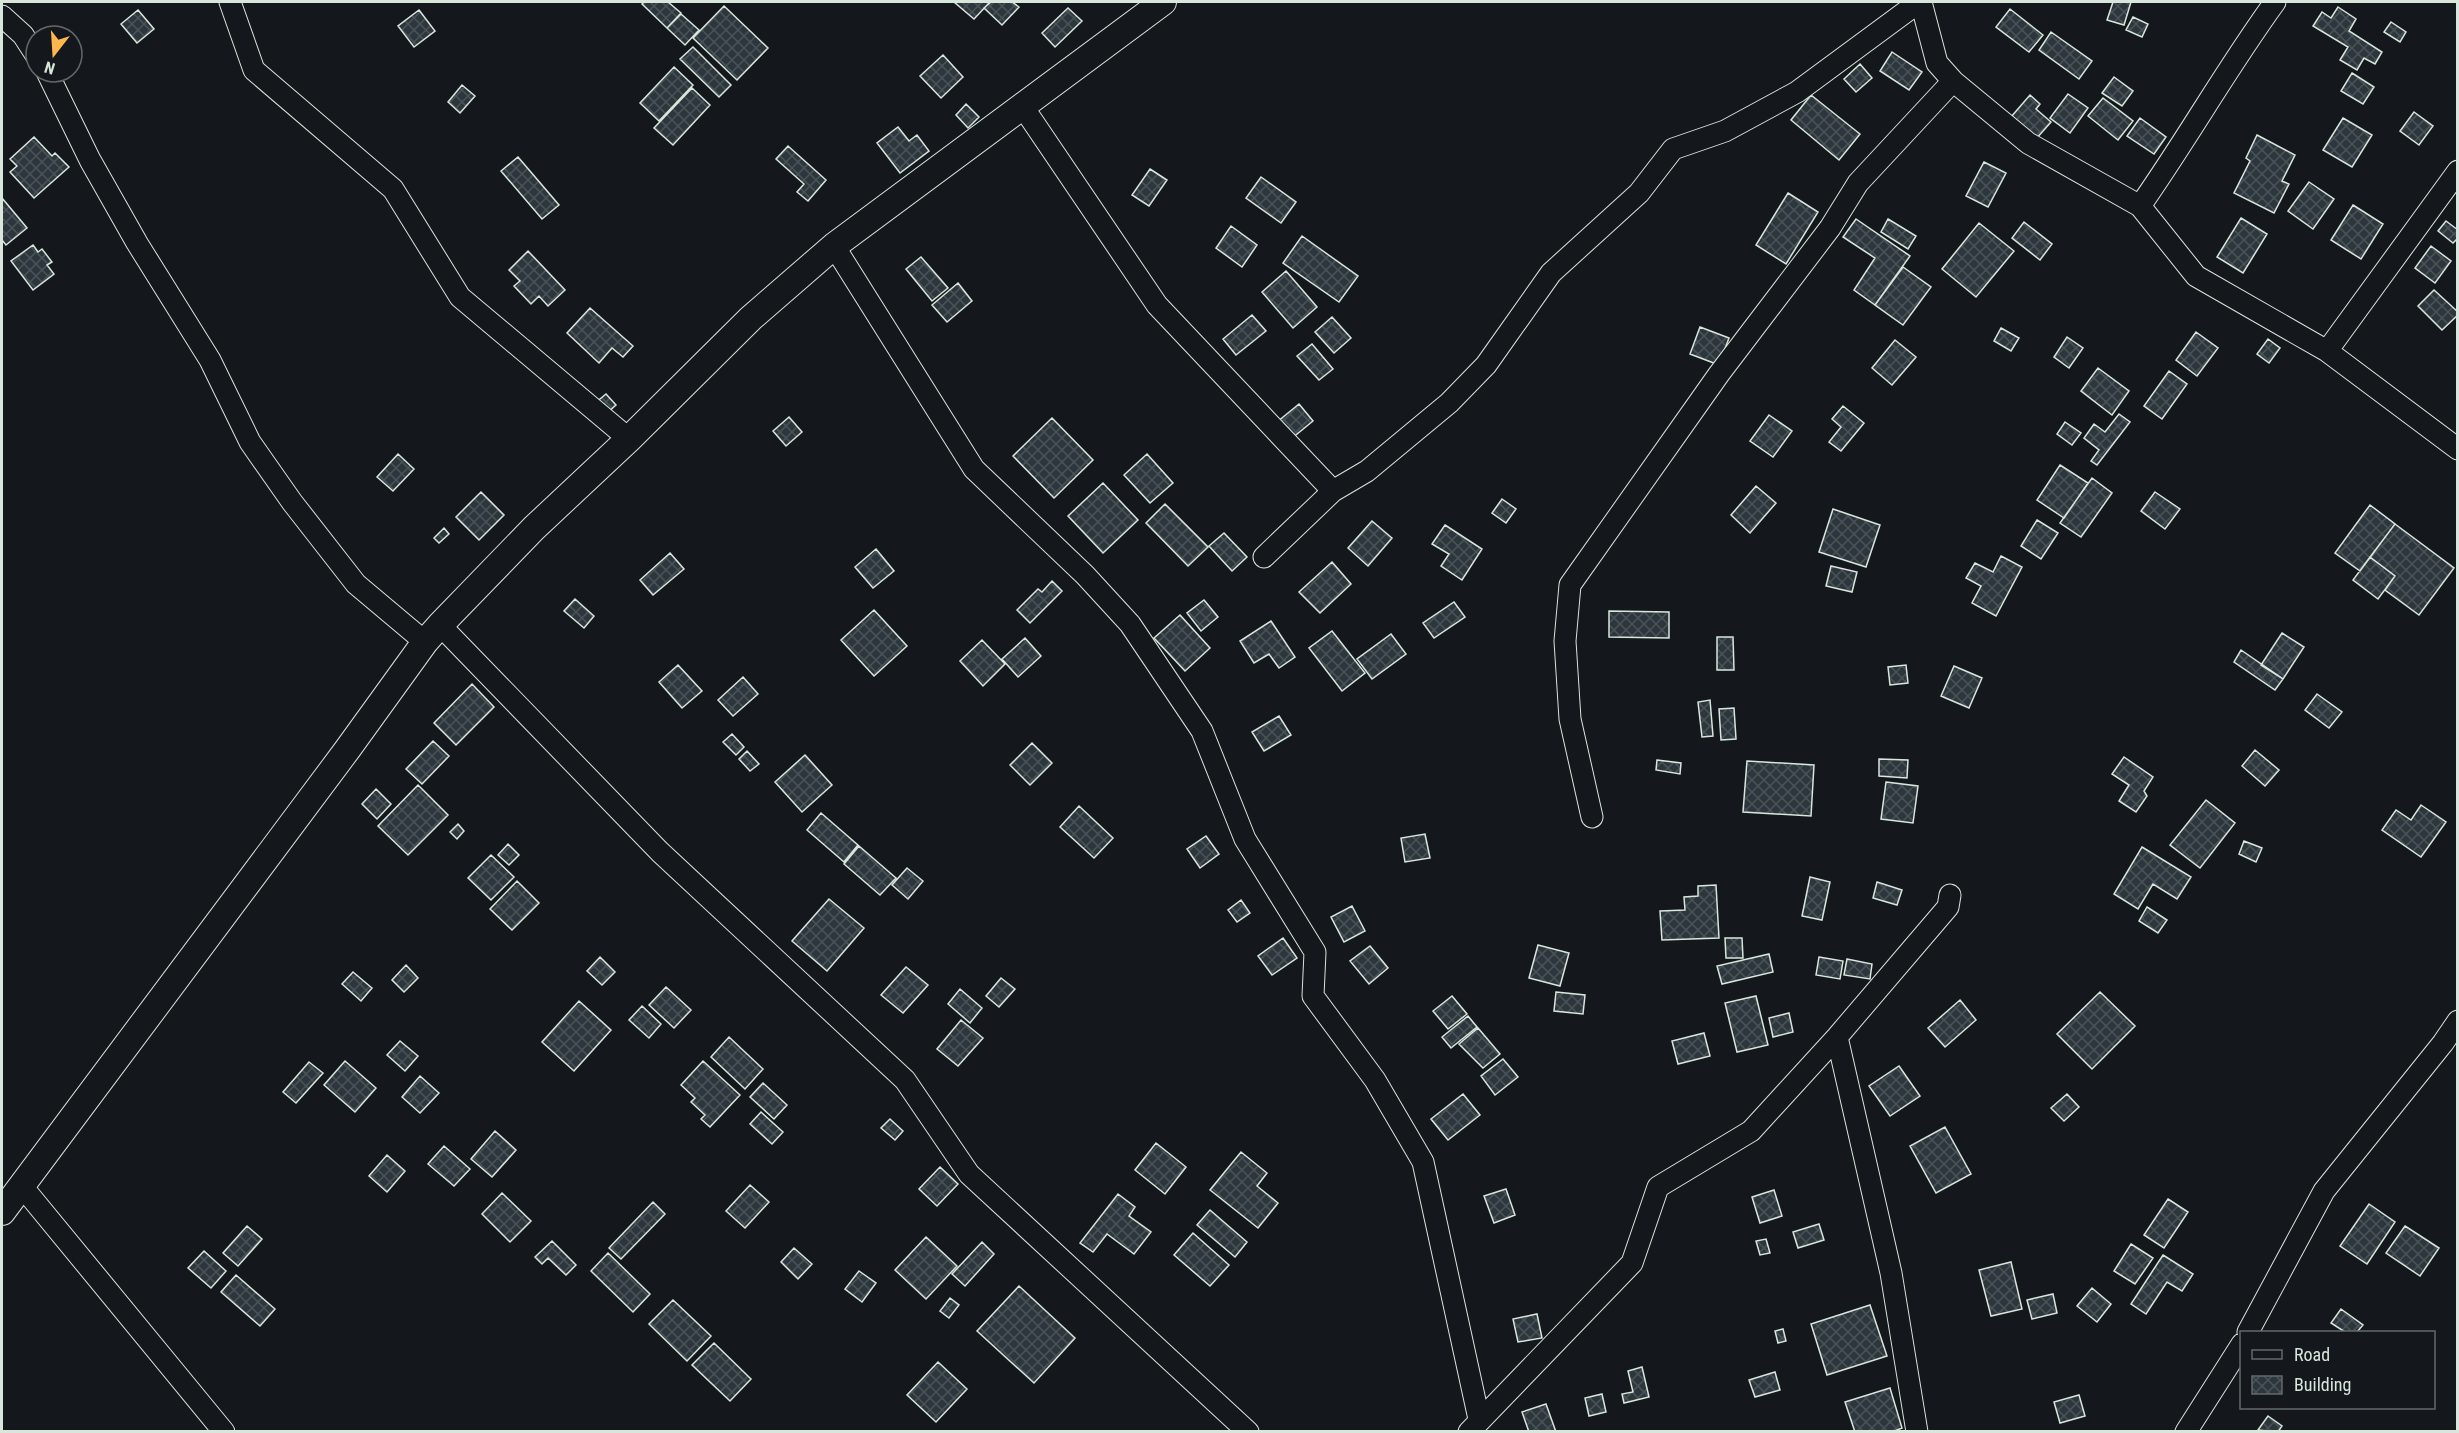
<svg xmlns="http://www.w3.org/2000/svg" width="2459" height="1433" font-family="'Roboto Condensed',sans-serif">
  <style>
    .building { fill: url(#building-cross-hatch); stroke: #d8e6dc; stroke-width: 1.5 }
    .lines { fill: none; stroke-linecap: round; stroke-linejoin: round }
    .minor-casing { stroke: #d8e6dc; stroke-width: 23 }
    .tertiary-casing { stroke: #d8e6dc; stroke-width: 28 }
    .minor { stroke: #14181c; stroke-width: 21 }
    .tertiary { stroke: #14181c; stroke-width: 26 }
  </style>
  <defs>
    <pattern id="building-cross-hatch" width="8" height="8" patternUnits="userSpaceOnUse" patternTransform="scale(1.5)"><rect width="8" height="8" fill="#2c363c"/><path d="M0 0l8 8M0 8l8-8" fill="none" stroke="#4a5358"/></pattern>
  </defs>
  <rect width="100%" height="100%" fill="#14181c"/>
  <!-- building -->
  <path class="building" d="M644,2H668L681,13L667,28L642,4Z
    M954,2H990L974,19Z
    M991,2H1012L1019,7L1002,25L984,8Z
    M2113,2H2131L2124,25L2107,20Z
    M724,6L768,48L737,80L693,38Z
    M2338,7L2356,19L2349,31L2382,52L2375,64L2364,58L2357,70L2340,60L2348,47L2313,26L2322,12L2331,18Z
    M1068,8L1082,21L1055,47L1042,33Z
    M2010,9L2043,35L2029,52L1996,27Z
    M138,10L154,29L137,43L121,24Z
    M419,10L435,31L414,47L398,26Z
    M681,14L699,30L685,45L667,28Z
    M2133,17L2148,24L2142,37L2126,30Z
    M2391,22L2406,32L2400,42L2384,32Z
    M2051,32L2092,61L2079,79L2039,50Z
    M693,47L731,85L719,97L680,59Z
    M1892,52L1922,72L1909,90L1880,71Z
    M943,55L963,77L941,98L920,76Z
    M1860,64L1872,78L1856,92L1844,79Z
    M674,67L693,85L659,121L640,103Z
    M2352,73L2374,87L2363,104L2341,91Z
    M2114,77L2133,91L2122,106L2102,93Z
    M462,85L475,96L460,113L448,102Z
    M692,88L710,105L673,145L654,128Z
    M2068,94L2088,108L2070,133L2050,118Z
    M1811,95L1860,134L1839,160L1791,120Z
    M2030,95L2040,104L2036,109L2051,122L2036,139L2011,117Z
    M2103,98L2133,121L2118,140L2088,116Z
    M966,104L979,117L968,128L956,115Z
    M2414,112L2433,126L2419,145L2400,131Z
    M2140,118L2166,137L2154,154L2127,136Z
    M2343,118L2372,135L2352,167L2323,150Z
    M898,127L909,141L917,135L929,151L900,173L877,143Z
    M2257,135L2295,155L2282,181L2289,184L2274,213L2234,193L2250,161L2246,158Z
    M34,137L52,156L55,153L69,167L34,198L10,172L17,166L10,159Z
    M788,146L826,180L808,201L797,192L804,184L776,159Z
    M518,157L559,205L542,219L501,171Z
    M1984,162L2006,173L1988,207L1966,196Z
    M1150,169L1167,180L1149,206L1132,195Z
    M1261,177L1296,202L1281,223L1246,198Z
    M2309,182L2334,199L2313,229L2288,211Z
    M1788,193L1818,212L1786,264L1756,245Z
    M2,198L27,228L6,245L2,240Z
    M2353,205L2383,224L2361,259L2331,240Z
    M2241,218L2267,234L2243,273L2217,257Z
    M1856,219L1910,256L1875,305L1854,290L1875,258L1843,237Z
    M1888,219L1916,236L1908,249L1881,232Z
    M2446,221L2458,230V238L2453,243L2438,231Z
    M2024,222L2052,244L2040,260L2012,238Z
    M1979,223L2014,251L1976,297L1942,269Z
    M1231,226L1257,245L1242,267L1216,248Z
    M1302,236L1358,276L1339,302L1283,263Z
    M33,245L38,252L42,249L52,262L47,265L54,274L33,290L11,261Z
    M2431,246L2451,261L2435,283L2415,268Z
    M528,251L565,290L548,306L539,296L531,304L514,286L520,281L509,270Z
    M921,257L948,288L932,301L906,269Z
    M1903,267L1931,287L1903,325L1875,305Z
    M1286,271L1317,307L1293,328L1262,292Z
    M958,283L972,301L947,322L932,305Z
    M2434,290L2458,312V315L2442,330L2418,306Z
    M590,308L633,346L623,357L612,348L599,363L567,333Z
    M1252,315L1266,331L1236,355L1223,339Z
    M1332,317L1351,338L1334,353L1315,332Z
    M1700,327L1729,338L1719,365L1690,354Z
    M2001,328L2019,338L2011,351L1994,341Z
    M2196,332L2218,348L2197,376L2176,360Z
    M2067,337L2083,348L2069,368L2054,357Z
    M2268,339L2280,348L2269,363L2257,354Z
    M1895,340L1916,357L1892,385L1872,368Z
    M1312,344L1333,369L1319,380L1297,356Z
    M2098,368L2129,391L2112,415L2081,391Z
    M2169,371L2187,384L2162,419L2144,406Z
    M606,394L616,405L605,415L594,404Z
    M1299,404L1313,421L1291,439L1277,422Z
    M1843,406L1864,423L1841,451L1829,442L1841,427L1832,419Z
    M2119,414L2130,422L2097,465L2091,461L2099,450L2084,438L2094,424L2105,432Z
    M1769,415L1792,431L1773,457L1750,441Z
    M789,417L802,432L786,446L773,431Z
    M1052,418L1093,460L1054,498L1013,456Z
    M2065,422L2081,433L2072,445L2057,434Z
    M398,454L414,469L393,491L377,477Z
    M1147,454L1173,483L1150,503L1124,475Z
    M2060,465L2088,483L2064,518L2037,500Z
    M2092,478L2112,493L2081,537L2060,523Z
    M1103,483L1138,520L1103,553L1068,516Z
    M1756,486L1776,503L1750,533L1731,515Z
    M481,492L504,515L479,540L456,517Z
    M2155,492L2180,509L2165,529L2141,511Z
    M1502,499L1516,509L1506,523L1492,513Z
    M1165,504L1208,547L1188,566L1146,523Z
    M2370,505L2395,524L2360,571L2335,553Z
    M1833,509L1880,525L1866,567L1819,552Z
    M2037,520L2058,533L2041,559L2021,546Z
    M1372,521L1392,538L1368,566L1348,548Z
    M2395,524L2454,568L2419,615L2385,590L2395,576L2370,557Z
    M1445,525L1482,549L1462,580L1441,566L1449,554L1432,544Z
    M444,528L449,534L439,543L434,538Z
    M1224,533L1247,557L1232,571L1209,546Z
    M876,549L894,571L873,588L855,567Z
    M670,553L684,569L653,595L640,580Z
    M2001,556L2022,567L1996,616L1972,603L1981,586L1966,578L1975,563L1993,572Z
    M2370,557L2395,576L2378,599L2353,580Z
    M1332,562L1351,584L1320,613L1299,592Z
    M1831,566L1857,572L1852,592L1826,586Z
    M1052,581L1062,591L1030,623L1017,610L1038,589L1042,592Z
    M575,599L594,616L584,628L564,611Z
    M1204,600L1218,617L1201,631L1187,613Z
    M1454,602L1465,617L1434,638L1423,623Z
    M874,610L907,646L874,676L841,640Z
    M1609,611L1669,612V638L1609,637Z
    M1180,615L1210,648L1185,671L1154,638Z
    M1271,621L1295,657L1279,668L1269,654L1254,663L1240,641Z
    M1332,631L1365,673L1342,691L1309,648Z
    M2282,633L2304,647L2283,679L2261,665Z
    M1391,634L1406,654L1372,679L1357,659Z
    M1717,637H1733L1734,670H1717Z
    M1025,638L1041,656L1018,677L1002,659Z
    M982,640L1005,664L983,686L960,661Z
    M2241,650L2283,679L2275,690L2234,662Z
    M678,665L702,691L682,708L659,682Z
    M1906,665L1908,683L1890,685L1888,667Z
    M1954,666L1982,678L1969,708L1941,696Z
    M743,677L758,694L733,716L718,700Z
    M472,684L494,707L456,745L434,723Z
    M2317,694L2342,712L2329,728L2305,710Z
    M1710,700L1713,736L1702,737L1698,702Z
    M1734,708L1736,739L1721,740L1719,709Z
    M1279,716L1291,735L1264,751L1252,732Z
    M732,734L744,747L736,755L723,742Z
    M433,741L449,756L422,784L406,769Z
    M1032,743L1052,763L1030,785L1010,765Z
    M2255,750L2279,770L2265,786L2242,766Z
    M747,751L759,764L750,771L739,759Z
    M805,755L832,785L802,812L775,782Z
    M2124,757L2153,777L2144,791L2147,796L2136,812L2119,801L2129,785L2112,774Z
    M1879,759L1908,760L1907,778L1879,776Z
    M1657,760L1681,763L1680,774L1656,770Z
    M1747,761L1814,765L1811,816L1743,812Z
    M1886,782L1918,786L1913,823L1881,819Z
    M418,785L448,815L408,855L378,826Z
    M376,789L391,804L377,819L362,804Z
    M2206,800L2235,823L2200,868L2170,845Z
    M2421,805L2446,822L2421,857L2382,830L2396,810L2411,820Z
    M1079,806L1113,838L1094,858L1060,827Z
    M821,813L858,845L844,862L807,830Z
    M458,824L464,831L457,839L450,832Z
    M1425,834L1430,858L1405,862L1401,838Z
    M1206,836L1219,854L1200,868L1187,849Z
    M2244,841L2262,848L2256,862L2239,854Z
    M508,844L519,855L509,865L498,855Z
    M859,846L896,878L880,895L844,864Z
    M2142,847L2191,877L2177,899L2153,884L2138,909L2114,894Z
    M491,855L514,877L491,900L468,878Z
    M907,868L923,881L908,899L892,885Z
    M1810,877L1830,882L1822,920L1802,916Z
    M517,881L539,903L512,930L490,909Z
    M1877,882L1902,890L1897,905L1873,898Z
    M1716,885L1719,938L1662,940L1660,911L1685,910L1684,897L1698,896V886Z
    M829,899L864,928L827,971L792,941Z
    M1241,900L1250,913L1237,922L1228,910Z
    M1352,906L1365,931L1344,942L1331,917Z
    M2147,907L2167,920L2158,933L2139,921Z
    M1283,938L1297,958L1272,975L1258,956Z
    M1725,938H1742L1743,958H1726Z
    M1538,945L1569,953L1560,986L1529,978Z
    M1370,946L1388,968L1369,984L1350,961Z
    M1769,954L1773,972L1722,984L1717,966Z
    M600,957L615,972L602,985L587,971Z
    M1819,957L1843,961L1840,979L1816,975Z
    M1847,959L1872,964L1870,979L1844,975Z
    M406,965L418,978L404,992L392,980Z
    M906,967L928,985L903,1013L881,995Z
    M353,972L372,988L361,1001L342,984Z
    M1001,978L1015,989L999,1007L986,996Z
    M666,987L691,1010L674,1028L649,1005Z
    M960,989L982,1008L970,1023L948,1004Z
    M1556,992L1585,995L1583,1014L1554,1011Z
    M2100,992L2135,1026L2092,1069L2057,1034Z
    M1452,996L1467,1014L1448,1029L1433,1011Z
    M1756,996L1768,1045L1737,1052L1725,1003Z
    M1960,1000L1976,1020L1945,1047L1928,1028Z
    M579,1001L611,1030L574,1071L542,1042Z
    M642,1006L661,1024L649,1038L629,1020Z
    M1789,1013L1793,1032L1773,1037L1769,1018Z
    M1468,1016L1477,1027L1451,1048L1442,1037Z
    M961,1020L983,1038L958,1066L937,1049Z
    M1478,1028L1500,1054L1483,1068L1459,1044Z
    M1704,1033L1710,1056L1678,1064L1672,1041Z
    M729,1037L763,1069L745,1089L711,1057Z
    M400,1041L418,1056L405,1071L387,1055Z
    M1503,1059L1518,1077L1495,1095L1481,1076Z
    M345,1061L376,1088L355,1112L324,1085Z
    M703,1061L740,1095L710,1127L701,1119L705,1115L691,1102L695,1098L681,1085Z
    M309,1062L323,1073L296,1103L283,1092Z
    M1899,1066L1920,1096L1890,1116L1869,1086Z
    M420,1076L439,1093L420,1113L402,1097Z
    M763,1083L787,1105L774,1119L750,1097Z
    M1463,1094L1480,1115L1448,1140L1431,1119Z
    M2067,1094L2079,1107L2064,1121L2051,1108Z
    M761,1112L783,1132L772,1144L750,1124Z
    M890,1119L903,1131L895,1140L881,1128Z
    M1945,1127L1971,1174L1936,1193L1910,1146Z
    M495,1131L516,1150L492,1177L471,1159Z
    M1156,1143L1186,1167L1165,1194L1135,1170Z
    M444,1146L470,1169L454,1186L428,1164Z
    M1241,1152L1267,1173L1257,1186L1278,1203L1258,1228L1210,1190Z
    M387,1155L405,1171L387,1192L369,1176Z
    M940,1167L958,1184L937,1206L919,1189Z
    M750,1185L769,1202L745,1228L726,1211Z
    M1506,1189L1515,1215L1494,1223L1484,1196Z
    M1774,1190L1782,1216L1760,1223L1752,1197Z
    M502,1193L531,1221L510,1242L482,1214Z
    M1118,1194L1135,1207L1129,1216L1151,1232L1134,1254L1107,1234L1093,1252L1080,1243Z
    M2168,1199L2188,1212L2164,1248L2144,1235Z
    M653,1202L665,1214L621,1259L609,1248Z
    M2369,1204L2395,1222L2367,1264L2340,1246Z
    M1210,1210L1247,1242L1235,1257L1197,1225Z
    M1819,1224L1824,1240L1798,1248L1793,1232Z
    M247,1226L262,1239L238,1266L223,1253Z
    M2405,1226L2439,1248L2420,1276L2386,1253Z
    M1193,1233L1229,1265L1210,1286L1174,1255Z
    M926,1237L957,1266L926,1299L895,1270Z
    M1766,1239L1770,1253L1760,1255L1756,1241Z
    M552,1241L576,1265L566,1275L548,1258L542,1264L535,1257Z
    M982,1242L994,1254L965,1286L952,1274Z
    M2131,1244L2153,1258L2135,1284L2114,1271Z
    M794,1248L812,1264L798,1279L781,1262Z
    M204,1251L226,1271L211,1288L188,1268Z
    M608,1253L650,1294L633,1312L591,1271Z
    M2163,1255L2193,1274L2182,1291L2167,1282L2146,1314L2131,1304Z
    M2011,1262L2022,1309L1991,1316L1979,1270Z
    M859,1271L876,1283L862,1302L845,1289Z
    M236,1275L275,1309L260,1326L221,1292Z
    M1019,1286L1075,1338L1034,1383L977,1331Z
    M2092,1288L2111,1304L2097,1322L2077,1306Z
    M2053,1294L2057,1313L2032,1319L2027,1300Z
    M950,1298L959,1305L949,1318L940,1311Z
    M673,1300L711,1336L687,1361L649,1324Z
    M1870,1305L1887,1356L1827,1375L1811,1324Z
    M2341,1309L2363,1325L2357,1332H2345L2331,1323Z
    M1537,1314L1542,1338L1518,1342L1513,1319Z
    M1783,1329L1786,1341L1778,1343L1775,1331Z
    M714,1343L751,1379L730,1401L692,1365Z
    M938,1362L967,1389L936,1422L907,1395Z
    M1642,1367L1649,1397L1624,1403L1622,1394L1633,1392L1628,1371Z
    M1775,1372L1780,1390L1755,1397L1749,1380Z
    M1890,1388L1902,1428L1892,1432H1855L1845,1402Z
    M1602,1394L1606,1412L1589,1416L1585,1398Z
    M2079,1395L2085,1416L2060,1423L2054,1402Z
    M1546,1404L1556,1432H1529L1522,1412Z
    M2268,1416L2282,1426L2278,1432L2258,1430Z"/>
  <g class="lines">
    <defs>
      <path id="minor" d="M230,2L254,70L393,189L460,297L629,439
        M1921,2L1937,63L1953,81L2028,143L2140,206L2196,276L2327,351L2458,449
        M2,16L23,35L36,55
        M47,72L90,160L137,243L210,360L250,442L292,502L356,584L425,642
        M1023,107L1157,305L1333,491
        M2140,206C2187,139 2227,68 2275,2
        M834,246L974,469L1085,575L1130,624L1202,731L1245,839L1315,952L1313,996L1375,1080L1423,1162L1479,1419
        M2327,351L2458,171
        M1264,557L1333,491L1367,471L1449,403L1486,365L1551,273L1639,193L1673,149L1725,131L1797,92L1919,2
        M440,625L660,852L905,1080L969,1174L1248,1432
        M1592,817L1570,719L1565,641L1570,585L1719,374L1830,228L1858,183L1953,81
        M1837,1037L1891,1273L1917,1432
        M21,1185L224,1432
        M2248,1332L2324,1191L2443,1043L2458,1021
        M1469,1432L1632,1263L1658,1187L1751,1131L1837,1037L1948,907L1950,895
        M2186,1432L2242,1344"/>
      <path id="tertiary" d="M2,1212L347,750L425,642L440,625L534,528L629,439L751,318L834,246L1163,2"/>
    </defs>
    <!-- minor casing -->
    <use href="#minor" class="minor-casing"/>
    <!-- tertiary casing -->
    <use href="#tertiary" class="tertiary-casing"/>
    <!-- minor -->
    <use href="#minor" class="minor"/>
    <!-- tertiary -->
    <use href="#tertiary" class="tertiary"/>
  </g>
  <!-- border -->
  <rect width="2459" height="1433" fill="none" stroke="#d8e6dc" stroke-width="6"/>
  <!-- legend -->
  <rect x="2240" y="1331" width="195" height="78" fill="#14181c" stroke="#626a69" stroke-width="1.5"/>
  <rect x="2252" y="1350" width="30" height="9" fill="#14181c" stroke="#626a69" stroke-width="1.5"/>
  <text x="2294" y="1361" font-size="18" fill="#d8e6dc">Road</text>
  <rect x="2252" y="1376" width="30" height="18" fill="url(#building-cross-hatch)" stroke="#626a69" stroke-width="1.5"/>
  <text x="2294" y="1391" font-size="18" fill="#d8e6dc">Building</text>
  <!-- north arrow -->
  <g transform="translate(54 54) rotate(197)"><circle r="28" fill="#14181c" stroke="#626a69" stroke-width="1.5"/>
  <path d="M0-4.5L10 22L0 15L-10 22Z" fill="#ffb74d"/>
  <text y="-9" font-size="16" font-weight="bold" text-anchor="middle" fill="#d8e6dc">N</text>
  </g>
</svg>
